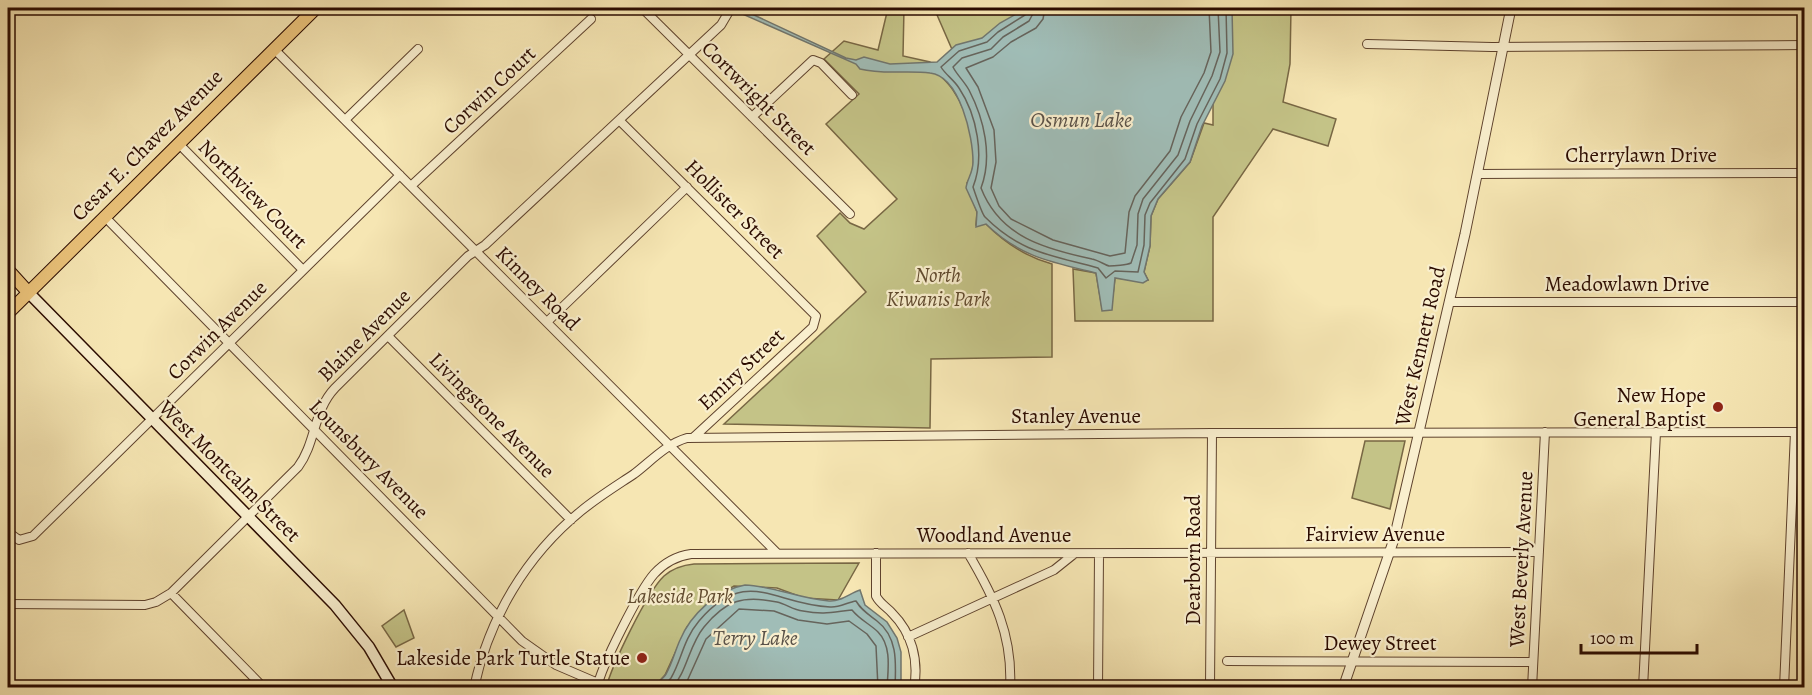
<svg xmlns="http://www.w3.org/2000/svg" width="1812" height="695" font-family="Alegreya,serif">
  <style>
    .green { fill: #c4c387; stroke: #786744; stroke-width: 1.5 }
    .water { fill: #a0bdb7; stroke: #71766e; stroke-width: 1.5 }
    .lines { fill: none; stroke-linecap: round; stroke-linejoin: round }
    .shore { stroke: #66645c; stroke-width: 1.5 }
    .minor-casing { stroke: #5e422d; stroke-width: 10 }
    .tertiary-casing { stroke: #5e422d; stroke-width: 11 }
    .secondary-casing { stroke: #2b0b00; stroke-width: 13 }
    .primary-casing { stroke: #2b0b00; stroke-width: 14 }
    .minor { stroke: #f9efce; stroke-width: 8 }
    .tertiary { stroke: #f9efce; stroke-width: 9 }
    .secondary { stroke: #f9efce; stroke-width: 10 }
    .primary { stroke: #ebc37a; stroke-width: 12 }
    .poi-dot { fill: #8f2418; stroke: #f9efce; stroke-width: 2 }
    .labels { text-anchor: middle; stroke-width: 4.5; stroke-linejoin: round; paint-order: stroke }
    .street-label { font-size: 21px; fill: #2b0b00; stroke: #f9efce }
    .park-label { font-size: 21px; font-style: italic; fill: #614b2f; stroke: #f9efce }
    .poi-label { font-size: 21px; fill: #2b0b00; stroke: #f9efce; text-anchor: end }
    .water-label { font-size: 22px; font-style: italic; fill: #5a5249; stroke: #f9efce }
  </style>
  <rect width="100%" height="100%" fill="#f6e6b3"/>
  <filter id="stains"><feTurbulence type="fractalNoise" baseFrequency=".00333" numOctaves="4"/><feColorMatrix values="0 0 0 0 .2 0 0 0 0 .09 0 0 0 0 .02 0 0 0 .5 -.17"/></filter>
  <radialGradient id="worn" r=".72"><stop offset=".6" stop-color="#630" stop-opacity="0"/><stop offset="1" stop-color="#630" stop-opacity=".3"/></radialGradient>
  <!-- green -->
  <path class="green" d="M888,8H904L903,56L930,62C936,74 946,79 953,90C968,111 982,162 967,183L977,212L976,225L986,224C1004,242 1026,257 1052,264V357L931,359L930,428L724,424L866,292L817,236L840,213L850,223L864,229L897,199L826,124L859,94L824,59L844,41L878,50Z
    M934,8H1139L961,70Z
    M1213,8H1291L1290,64L1283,102L1336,119L1328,146L1273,129L1213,217V321H1075L1073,269L1096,273L1102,308L1113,295L1115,278L1148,280L1144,272L1150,246L1151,216L1158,199L1190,162L1204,123L1213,125Z
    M1365,441H1405L1390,509L1352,498Z
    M859,563L838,600L804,598L777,588L734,586L715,597L687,627L665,675L654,687L606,688C612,665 647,592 664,576C672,569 683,565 694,564Z
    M404,610L414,638L396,647L382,626Z"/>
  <!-- water -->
  <path class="water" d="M739,8L846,58L856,60L864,57L890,64L937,62L956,45L982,38L1000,23L1027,8H1232L1233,54L1225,81L1202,126L1190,162L1158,199L1151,216L1150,246L1144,272L1148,280L1143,283L1115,278L1112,310L1102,311L1096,273C1051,262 1020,257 986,224L976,227L977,212L966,188C967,179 973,173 973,162C973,137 960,76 930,73C907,70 883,75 860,69L856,64L738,12Z
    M745,585C774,586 800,599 829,601C841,602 850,593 860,590L865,605L887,622L897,638L901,652V687H654C657,682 663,679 666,674C672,664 675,651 680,640C691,614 717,590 745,585Z"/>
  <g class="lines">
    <!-- shore -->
    <path class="shore" d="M1028,8L1025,15L998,32L987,42L959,51L941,67C945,74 954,80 959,88C977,115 985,157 973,187C975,193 982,214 985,217C1021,253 1051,255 1098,268L1106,278L1115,271L1138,272L1144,245L1145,215L1150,203L1185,159L1197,124L1220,79L1227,53L1226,8
      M1036,8L1029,21L1003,37L991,49L962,58L953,67C957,75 964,81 969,90C984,119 993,156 981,188C1000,237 1045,249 1092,259C1098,260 1105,265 1109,266C1114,266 1127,265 1131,263L1137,245L1138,214L1143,199L1178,155L1190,121L1212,76L1220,52L1218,8
      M1045,8L1043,19L1036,28L1011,42L993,57L966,68L978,87L994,130L996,162L991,188L999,206L1011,219L1053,240L1110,256L1125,253L1129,212L1135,196L1170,151L1181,117L1204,73L1211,52L1209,8
      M661,688C664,684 668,682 671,678C682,659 683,640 699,621C747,565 774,605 830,607C839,608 848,602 856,601C862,611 868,614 877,621C898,637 896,663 895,688
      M672,688C687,672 689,645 704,627C726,600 743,595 777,602C786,604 793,610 803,611C824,615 833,612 852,610C860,620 870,624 878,632C892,646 888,670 887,688
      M684,688L706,639L739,609L774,611L798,620L827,624L849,621L867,634L876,646L878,688"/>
    <defs>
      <path id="minor" d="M642,8L850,214
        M1367,44L1492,47L1804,45
        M274,49L777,553
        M752,117L813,60L821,63L852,95
        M345,120L418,49
        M619,120L816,316L813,327L694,437
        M178,143L303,270
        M1478,174L1804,173
        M411,186L591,19
        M104,216L522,641L556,665L598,683
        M1449,302H1804
        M547,322L687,187
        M388,336L571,520
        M8,532L19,540L33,536L400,175
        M876,553V596C880,604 887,607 892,613C912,633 919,660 914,688
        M968,553C994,597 1013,635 1010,688
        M171,593L264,688
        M8,604L145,605L156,602L171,593L298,467C316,443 313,411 335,388L468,256L485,245L721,25L731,8
        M908,637L1054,570L1074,554
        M1227,661L1533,662
        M474,688C489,618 526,556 581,511C598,497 616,486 634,474C650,462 666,444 687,438L1212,433L1804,432
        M597,688C601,666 640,590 654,574C664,563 677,556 691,554L1539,552
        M1098,688L1099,554
        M1210,688L1212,433
        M1532,688L1545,432
        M1643,688L1656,432
        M1784,688L1795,432"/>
      <path id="tertiary" d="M1343,688L1394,539L1465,234L1511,8"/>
      <path id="secondary" d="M28,292L335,605L369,647L393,688"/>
      <path id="primary" d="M8,270L28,292
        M8,313L316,8"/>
    </defs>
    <!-- minor casing -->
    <use href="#minor" class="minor-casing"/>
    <!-- tertiary casing -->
    <use href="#tertiary" class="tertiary-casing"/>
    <!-- secondary casing -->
    <use href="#secondary" class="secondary-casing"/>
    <!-- primary casing -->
    <use href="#primary" class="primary-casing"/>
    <!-- minor -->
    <use href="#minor" class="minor"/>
    <!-- tertiary -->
    <use href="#tertiary" class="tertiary"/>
    <!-- secondary -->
    <use href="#secondary" class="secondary"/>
    <!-- primary -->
    <use href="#primary" class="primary"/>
  </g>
  <!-- markers -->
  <g class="poi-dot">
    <circle cx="1718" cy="407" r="6"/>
    <circle cx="642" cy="658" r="6"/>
  </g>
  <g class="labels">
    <!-- street labels -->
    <g class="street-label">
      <text transform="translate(489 90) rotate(-43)" y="7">Corwin Court</text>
      <text transform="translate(759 98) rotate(45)" y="7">Cortwright Street</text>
      <text transform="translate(147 145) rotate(-45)" y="7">Cesar E. Chavez Avenue</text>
      <text x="1641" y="162">Cherrylawn Drive</text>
      <text transform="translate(253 194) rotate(45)" y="7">Northview Court</text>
      <text transform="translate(735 209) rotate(45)" y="7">Hollister Street</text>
      <text x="1627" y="291">Meadowlawn Drive</text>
      <text transform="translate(538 288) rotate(45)" y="7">Kinney Road</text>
      <text transform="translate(217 330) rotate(-45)" y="7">Corwin Avenue</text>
      <text transform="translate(364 335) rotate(-45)" y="7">Blaine Avenue</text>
      <text transform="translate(1420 346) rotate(-77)" y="7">West Kennett Road</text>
      <text transform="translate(741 369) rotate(-43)" y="7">Emiry Street</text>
      <text transform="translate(492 415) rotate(45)" y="7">Livingstone Avenue</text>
      <text x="1076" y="423">Stanley Avenue</text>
      <text transform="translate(369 459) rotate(45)" y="7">Lounsbury Avenue</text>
      <text transform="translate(230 471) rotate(45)" y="7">West Montcalm Street</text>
      <text x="1375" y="541">Fairview Avenue</text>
      <text x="994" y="542">Woodland Avenue</text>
      <text transform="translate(1521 559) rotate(-87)" y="7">West Beverly Avenue</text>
      <text transform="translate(1193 560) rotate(-90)" y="7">Dearborn Road</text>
      <text x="1380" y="650">Dewey Street</text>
    </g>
    <!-- park labels -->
    <g class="park-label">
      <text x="938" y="282">North<tspan x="938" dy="24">Kiwanis Park</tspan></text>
      <text x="680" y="603">Lakeside Park</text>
    </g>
    <!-- poi labels -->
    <g class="poi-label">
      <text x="1706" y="402">New Hope<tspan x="1706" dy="24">General Baptist</tspan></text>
      <text x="630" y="665">Lakeside Park Turtle Statue</text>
    </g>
    <!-- water labels -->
    <g class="water-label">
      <text x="1081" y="127">Osmun Lake</text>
      <text x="755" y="645">Terry Lake</text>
    </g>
  </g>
  <!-- margin -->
  <rect width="1812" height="695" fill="none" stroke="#f6e6b3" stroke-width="30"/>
  <rect x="9" y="9" width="1794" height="677" fill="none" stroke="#2b0b00" stroke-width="3"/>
  <rect x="15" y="15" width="1782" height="665" fill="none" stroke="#2b0b00" stroke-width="1.5"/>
  <!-- scale -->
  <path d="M1581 644v9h116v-9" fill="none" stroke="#2b0b00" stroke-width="3"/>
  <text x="1590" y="644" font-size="18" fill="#2b0b00" stroke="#f9efce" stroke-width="4.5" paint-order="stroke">100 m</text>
  <rect width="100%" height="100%" filter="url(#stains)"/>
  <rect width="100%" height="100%" fill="url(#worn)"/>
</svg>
